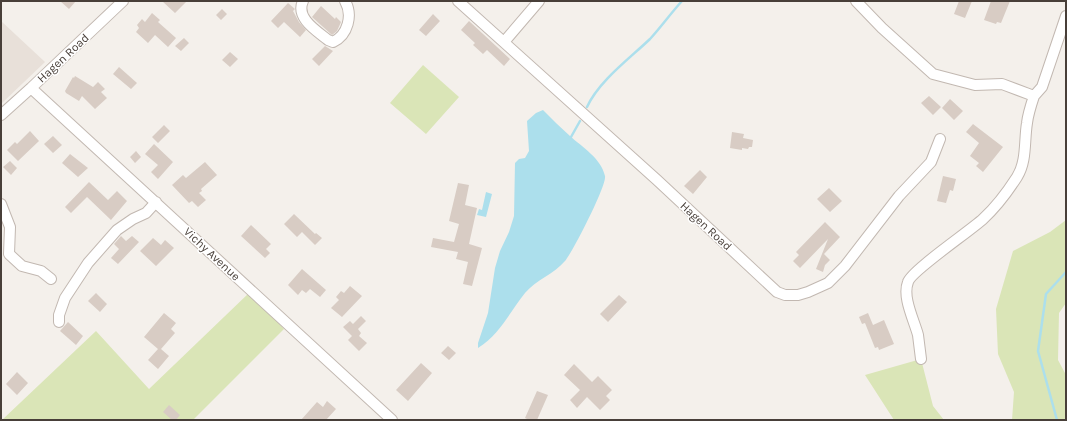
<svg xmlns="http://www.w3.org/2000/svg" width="1067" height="421" font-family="Karla,sans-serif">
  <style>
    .residential { fill: #e8e0d9 }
    .green { fill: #dae5b7 }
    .water { fill: #acdfec }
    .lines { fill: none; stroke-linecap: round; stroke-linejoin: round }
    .stream { stroke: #acdfec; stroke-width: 2.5 }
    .building { fill: #d8ccc4 }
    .minor-casing { stroke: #c2b8b1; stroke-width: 12 }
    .minor { stroke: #fff; stroke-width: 10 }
    .labels { text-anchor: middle; stroke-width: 3; stroke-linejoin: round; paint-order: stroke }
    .street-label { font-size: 12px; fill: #483f39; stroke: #fff }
  </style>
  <rect width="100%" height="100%" fill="#f4f0eb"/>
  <!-- residential -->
  <path class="residential" d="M1,21L45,62L1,104Z"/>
  <!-- green -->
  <path class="green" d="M423,65L459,97L426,134L390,103Z
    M1066,220V303L1059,313L1058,360L1066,375V420H1012L1014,392L998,354L996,309L1013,251L1050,232Z
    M250,292L284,329L193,420H2L96,331L149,389Z
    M921,359L933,406L944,420H894L865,375Z"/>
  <!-- water -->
  <path class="water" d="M543,110C552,119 561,128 570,136C582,147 601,158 605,176C607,185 572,253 565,261C554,274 536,280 525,293C509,313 500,334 478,348V343L488,313L495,268L500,251L509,232L514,216L515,163L519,159L525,158L529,151L527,121L536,113Z
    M486,192L492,194L486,217L477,215L479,209L482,210Z"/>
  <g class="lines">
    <!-- stream -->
    <path class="stream" d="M587,107C599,81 629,59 650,39C661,27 671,13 682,1
      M571,137L580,121
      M1057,420L1038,351L1046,294L1066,272"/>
  </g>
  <!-- building -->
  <path class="building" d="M60,1H76L69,9Z
    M162,1H187L175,13Z
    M959,1H972L965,18L954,14Z
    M991,1H1010L1001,23L997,22L996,24L984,20Z
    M288,3L295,9L293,11L299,22L306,30L300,37L284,22L278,28L271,21Z
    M321,6L335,19L336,17L341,22L337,31L332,35L312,17Z
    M222,9L227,14L221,20L216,15Z
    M152,13L160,20L158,22L176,38L168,47L155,35L148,43L136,32L139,28L137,25L142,19L145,22Z
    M433,14L440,21L426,36L419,30Z
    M469,21L510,59L504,66L487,50L483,54L473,45L475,43L461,30Z
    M184,38L189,43L181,51L175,46Z
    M325,46L333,51L319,66L312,59Z
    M230,52L238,59L230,67L222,60Z
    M119,67L137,83L131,89L113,74Z
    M75,76L93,87L98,82L105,89L101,92L107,98L95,109L82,96L79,101L66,93L65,91L73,77L74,78Z
    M929,96L941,107L933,115L921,103Z
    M950,99L963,111L954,120L942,108Z
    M973,124L1003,147L983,172L976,166L979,163L970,156L979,143L966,132Z
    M164,125L170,131L158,143L152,137Z
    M30,131L39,141L18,161L7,150L15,142L17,144Z
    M732,132L744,134L743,138L753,140L752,147H749L748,149L742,148V150L730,148Z
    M53,136L62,145L53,153L44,144Z
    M154,144L173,162L158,179L151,172L158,165L145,154Z
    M136,151L141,157L135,163L130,157Z
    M70,154L88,168L78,177L62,163Z
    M10,161L17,168L11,175L3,167Z
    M205,162L217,175L201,189L202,191L199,193L206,200L198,207L192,201L189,203L172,185L183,175L186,178Z
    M700,170L707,177L693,194L684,186Z
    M943,176L956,179L953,191L950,190L946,203L937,201Z
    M89,182L108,200L117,191L127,201L111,220L87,197L71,213L65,207Z
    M458,183L469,185L465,205L477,208L469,244L482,248L472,286L463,284L468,262L456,259L458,252L431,247L433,238L454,242L459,224L449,221Z
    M829,188L842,201L830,212L817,199Z
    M294,214L315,234L316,233L322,238L315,245L302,232L297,237L284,224Z
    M825,222L840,237L824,254L830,260L825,265L823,272L816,269L828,239L800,268L793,261L799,255L796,252Z
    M251,225L271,244L266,249L270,253L265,258L241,236Z
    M121,236L126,241L132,236L139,242L118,264L111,258L119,249L114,244Z
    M153,238L161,245L165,240L174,248L156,266L140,251Z
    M302,269L326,290L320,297L310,289L306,293L302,290L298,295L288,285Z
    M350,286L362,296L342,317L331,308L339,300L336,297L341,291L344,293Z
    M96,293L107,304L100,312L88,301Z
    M619,295L627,302L608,322L600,314Z
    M164,313L176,323L171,329L175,333L161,349L169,356L158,369L148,360L158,349L144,337Z
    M868,313L873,325L884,320L894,344L879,350L878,347L875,348L865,323L862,324L859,317Z
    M361,316L366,321L358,329L361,333L359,336L367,343L359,351L348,340L352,336L343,327L350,321L353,324Z
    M68,322L83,336L76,345L60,331Z
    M448,346L456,353L449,360L441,353Z
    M421,363L432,373L408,401L396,390Z
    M574,364L592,382L598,376L612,390L606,396L610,400L600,410L587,397L577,408L570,400L580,390L564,375Z
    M17,372L28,383L17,395L6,384Z
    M537,391L548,395L537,420H529L525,418Z
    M327,401L336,409L326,420H301L317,402L323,407Z
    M169,405L180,415L176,420H172L163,412Z"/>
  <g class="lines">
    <defs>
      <path id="minor" d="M303,1C295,18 317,31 328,40L333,42C348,35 353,15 345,1
        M458,1L657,180L777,292L785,295H798L808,292L828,283L845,266L899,196L931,162L940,139
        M856,1L882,28L933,74L975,85L1002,84L1034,96L1042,87L1066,16
        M504,42L539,1
        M31,88L392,420
        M1,115L31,88L123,1
        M1,204L10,227L9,254L22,266L41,271L51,279
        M59,322V315L65,298L88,263L117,230L133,219L146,213L156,202
        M921,359C920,351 919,343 918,335C914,320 902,297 908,282C911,271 970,231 983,219C995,208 1008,191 1017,177C1027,161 1024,141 1027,123C1028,114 1031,105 1034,96"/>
    </defs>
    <!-- minor casing -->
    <use href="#minor" class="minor-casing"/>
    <!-- minor -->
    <use href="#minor" class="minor"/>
  </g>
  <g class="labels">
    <!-- street labels -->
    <g class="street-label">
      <text transform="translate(63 58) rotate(-43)" y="4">Hagen Road</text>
      <text transform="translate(706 226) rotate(43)" y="4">Hagen Road</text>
      <text transform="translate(212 254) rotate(43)" y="4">Vichy Avenue</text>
    </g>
  </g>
  <!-- border -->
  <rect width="1067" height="421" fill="none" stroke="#483f39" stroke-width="4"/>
</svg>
